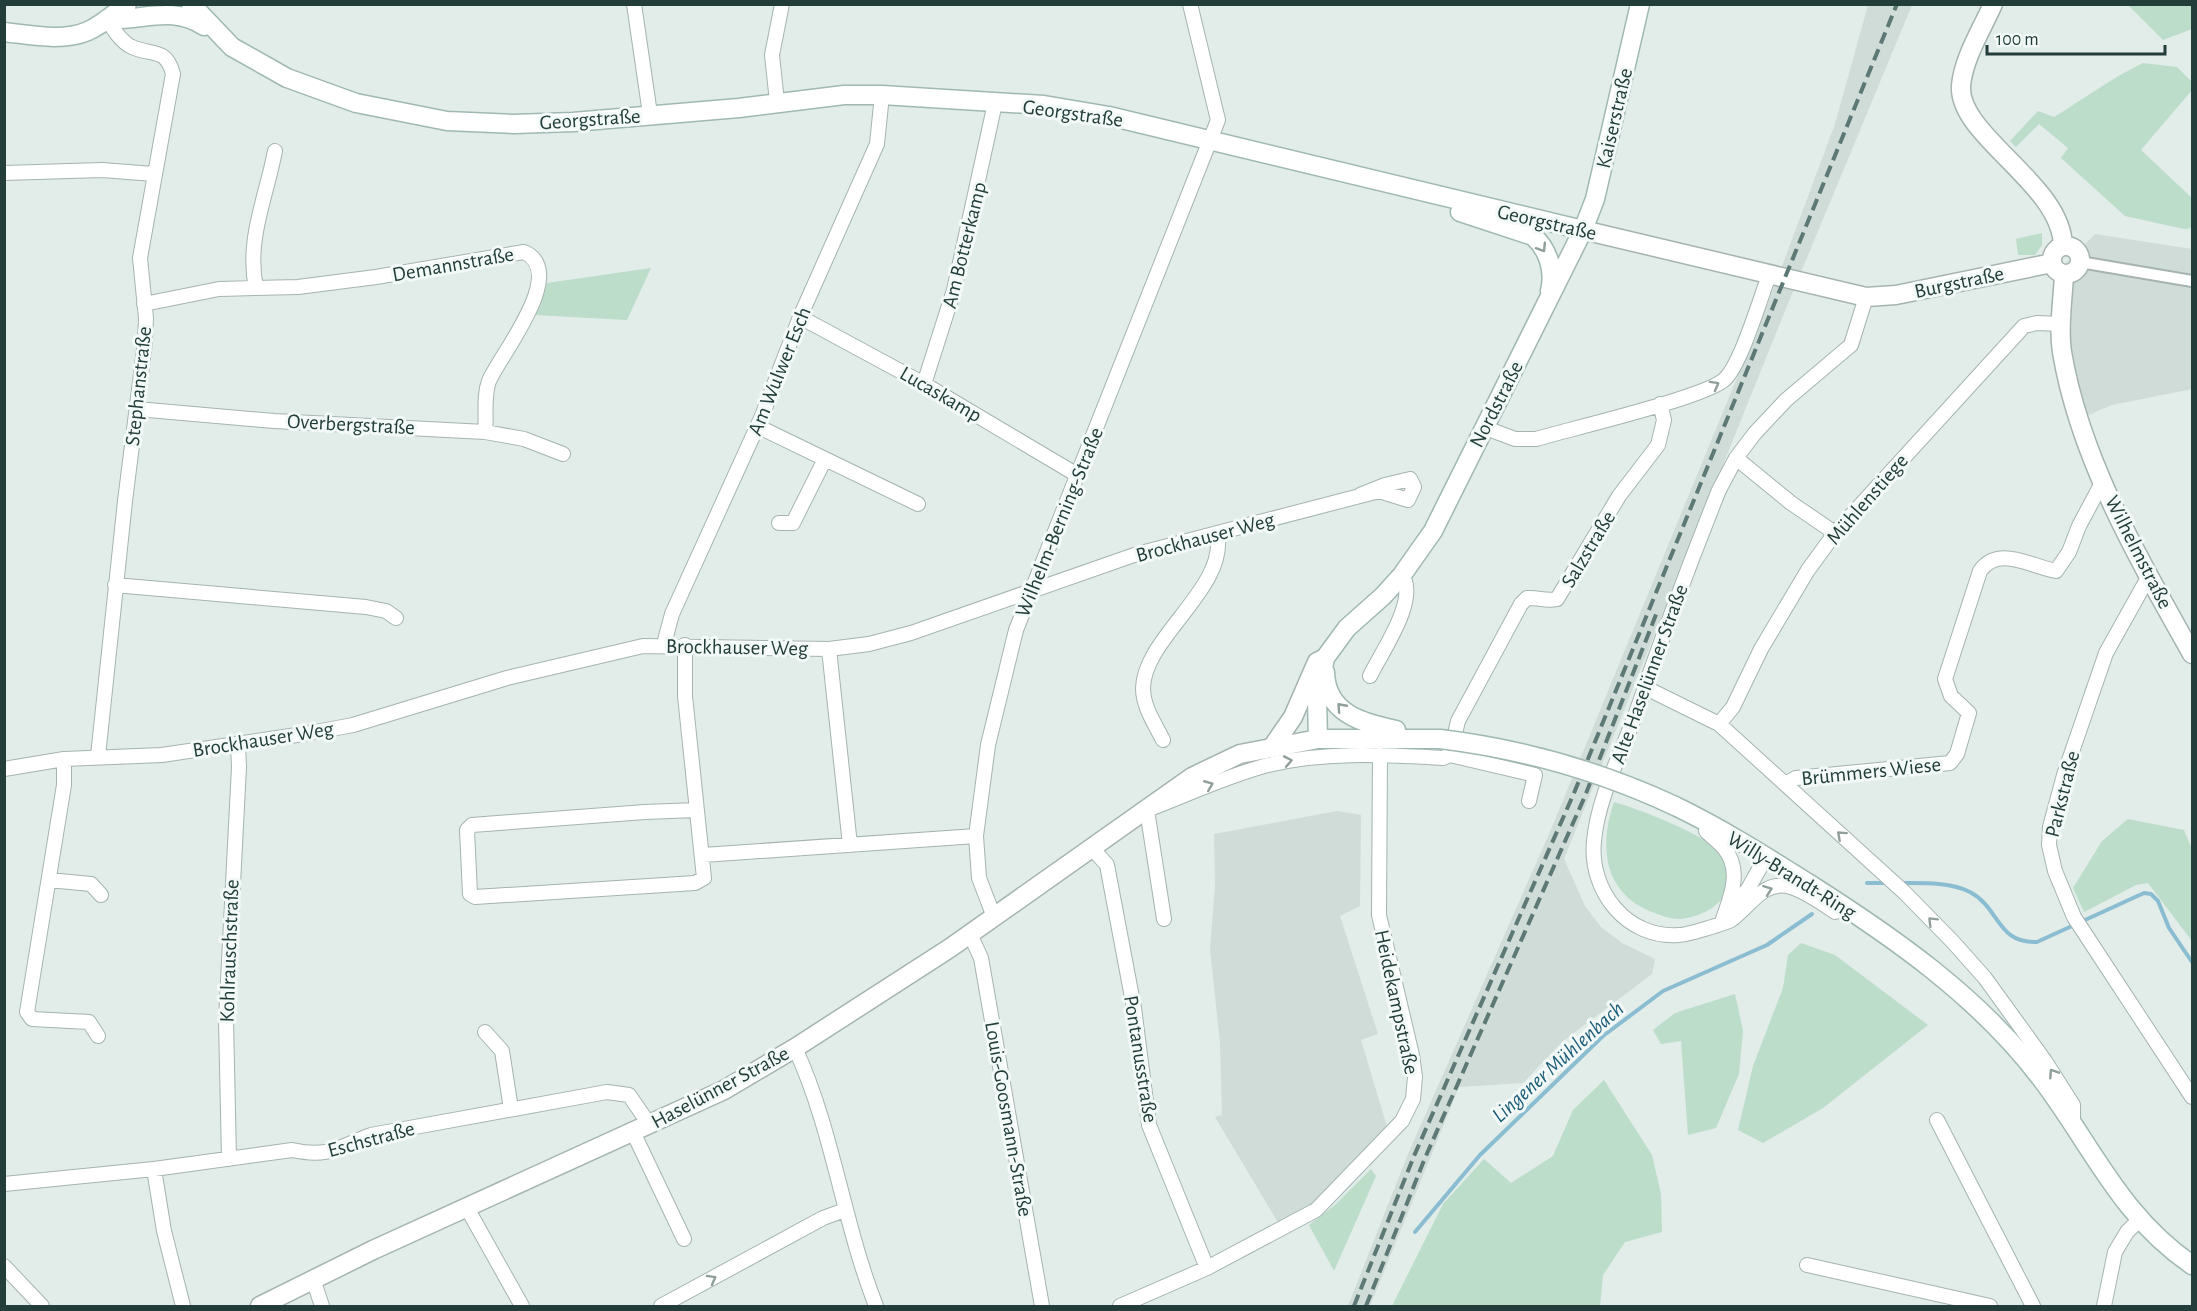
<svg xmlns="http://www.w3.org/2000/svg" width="2197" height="1311" font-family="'Alegreya Sans',sans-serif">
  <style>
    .built { fill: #d0dcd8 }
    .green { fill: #bbddc9 }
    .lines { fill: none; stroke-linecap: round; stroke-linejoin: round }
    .stream { stroke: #8abdd1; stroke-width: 4 }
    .pedestrian-casing { stroke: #a5b4b1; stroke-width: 14 }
    .minor-casing { stroke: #a5b4b1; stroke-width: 16 }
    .tertiary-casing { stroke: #a5b4b1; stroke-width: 21 }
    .secondary-casing { stroke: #a0b8b3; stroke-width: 21 }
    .pedestrian { stroke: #fff; stroke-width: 10 }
    .minor { stroke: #fff; stroke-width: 14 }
    .tertiary { stroke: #fff; stroke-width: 18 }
    .secondary { stroke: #fff; stroke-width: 18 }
    .rail { stroke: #5d7975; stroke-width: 4; stroke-dasharray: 12 6; stroke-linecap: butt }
    .secondary-bridge-casing { stroke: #a0b8b3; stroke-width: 21; stroke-linecap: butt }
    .secondary-bridge { stroke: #fff; stroke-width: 18 }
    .oneway { stroke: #909e9c }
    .labels { text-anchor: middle; stroke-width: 6; stroke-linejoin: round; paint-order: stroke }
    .street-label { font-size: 21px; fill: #223d3a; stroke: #f3f9f7 }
    .water-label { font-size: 22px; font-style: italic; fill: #1c5d79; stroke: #f3f9f7 }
  </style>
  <rect width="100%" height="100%" fill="#e2ece9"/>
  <!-- built -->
  <path class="built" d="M1868,5H1912L1789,301L1564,859L1585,906L1601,927L1622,943L1655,959L1652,974L1562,1042L1523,1083L1459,1087L1370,1306H1348L1408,1154L1552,827L1772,293L1835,124Z
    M2095,234L2192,249V389L2112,405L2081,418L2057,307L2066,263Z
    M1337,811L1361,815L1360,906L1340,916L1378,1034L1361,1040L1388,1130L1311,1204L1279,1224L1215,1117L1222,1115L1220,1043L1210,949L1215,885L1214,834Z"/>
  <!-- green -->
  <path class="green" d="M2128,5H2192V29L2163,40Z
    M2143,63L2177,67L2192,82V90L2141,150L2192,198V228L2184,229L2125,216L2061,158L2068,148L2039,124L2016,147L2010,141L2038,111L2054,117C2084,99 2111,78 2143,63Z
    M2042,233V245L2035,255H2018L2016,239Z
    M651,268L627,320L535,315L547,283Z
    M1614,802C1636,808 1713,837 1723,856C1729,867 1730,879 1726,891C1721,906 1702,915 1687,918C1674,921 1663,916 1652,912C1603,893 1599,846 1614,802Z
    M2128,819L2184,830L2192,849V941L2148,883L2136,885L2084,912L2073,888L2102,841Z
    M1801,943L1835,955L1928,1025L1823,1108L1763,1143L1738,1130L1753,1066L1783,988L1788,955Z
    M1735,994L1743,1031L1739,1074L1716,1128L1688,1135L1681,1041L1661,1044L1653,1030L1675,1013Z
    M1604,1080L1652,1155L1661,1194L1662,1232L1625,1242L1603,1275L1600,1306H1392L1443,1204L1484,1159L1511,1183L1553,1156L1573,1110Z
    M1371,1169L1376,1176L1334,1271L1309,1225L1335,1205Z"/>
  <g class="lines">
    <!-- stream -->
    <path class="stream" d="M1867,883H1887
      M1901,883C1922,883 1951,882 1970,892C2000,908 1997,944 2037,942L2144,893L2151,894L2158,901L2169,928L2192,962
      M1415,1232L1480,1155L1603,1036L1663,991L1767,945L1812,914"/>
    <defs>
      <path id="pedestrian" d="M2080,262L2192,281"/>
      <path id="minor" d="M634,4L650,114
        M777,102L772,55L782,4
        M4,173L102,170L154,174
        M256,288C246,240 266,198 275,151
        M144,304L219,289L298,287L376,277L524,252C569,272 500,355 489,381C483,397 487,416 485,432
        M800,317L924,384L1079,476
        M924,384L954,290L995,103
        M137,409L274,421L485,432L524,439L563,454
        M757,426L918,504
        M1483,427L1515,439H1536C1570,429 1707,397 1725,379C1742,362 1760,298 1770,273
        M1736,458L1791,503L1835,533
        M779,523H793L825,459
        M2149,576L2106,653L2064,775L2050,827L2049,845L2055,871L2074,917L2192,1097
        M115,585L366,607L386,611L396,618
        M664,644L672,614L762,416L800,317L877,144L882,95
        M685,645V696L704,878L695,883L475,897L470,894L467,830L472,825L645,812L696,810
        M829,649L850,845
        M1370,676C1382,651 1419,600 1402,575
        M1644,687L1719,724L1904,892L1953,942L1985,978L2045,1061L2073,1105V1124
        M1719,724L1733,707L1761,649L1808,570L1835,533L2024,326L2037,323L2061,324
        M1163,740C1155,724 1143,707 1143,688C1144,637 1229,587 1217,533
        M1450,755L1535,775L1529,801
        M98,756L125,501L145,342L146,318L140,258L173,74C166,47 152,56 132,47C121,42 113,29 107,19
        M64,759V785L27,1012L32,1019L89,1022L98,1036
        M4,769L64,759L162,755L310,733L353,725L507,678L643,646L829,649L869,644L911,633L1137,554L1379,491L1408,500L1414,487L1410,479L1385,485L1360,495
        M1785,784L1796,778L1950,763L1957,754L1969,713L1951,696L1945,679L1980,571C1998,545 2030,566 2056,571L2069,552L2079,526L2103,481
        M1707,823L1706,831C1712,837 1719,842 1724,848C1743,871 1730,898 1722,922
        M1092,848L1107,865L1134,1008L1149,1125L1207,1268
        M703,855L976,836
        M49,880L91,884L101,895
        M1849,909L1835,912C1822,903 1807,892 1791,887C1763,879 1751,906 1731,920C1726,923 1687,935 1679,935C1627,939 1589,891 1594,841C1598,798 1620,756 1635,716C1661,640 1689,565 1719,490L1736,458L1755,433L1786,400L1851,345L1866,297
        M1730,911L1748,889L1766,857
        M994,917L979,878L976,836L988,745L1016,630L1218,120L1190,4
        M1164,919L1147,810C1187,795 1226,776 1268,765C1326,751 1385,755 1443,758L1450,755L1458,721L1521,604L1527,598C1538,597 1546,602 1557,599L1619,496L1658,445L1664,420L1660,404
        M970,934L981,958L1042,1306
        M485,1032L502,1051L511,1109
        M795,1048C833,1130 843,1222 876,1306
        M1937,1120L2033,1306
        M633,1132L684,1239
        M229,1159L226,1020L239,767L238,744
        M154,1169L164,1231L183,1306
        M4,1184L154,1169L292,1150C330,1158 338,1147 371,1135L607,1092L629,1095L649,1124
        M467,1208L522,1306
        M1807,1265L1990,1306
        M4,1266L42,1306
        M313,1279L322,1306
        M661,1306L823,1218L845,1210
        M1120,1306L1207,1268L1316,1210L1402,1121L1413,1099L1415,1077L1412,1055L1379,915L1380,755
        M2104,1306L2115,1252L2127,1232L2139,1220"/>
      <path id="tertiary" d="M1993,4C1982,29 1963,59 1961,86C1958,136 2062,184 2063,246
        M1583,230L1866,297L1896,295L2052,263
        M2052 260a14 14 0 1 1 28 0a14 14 0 1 1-28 0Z
        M2064,274C2063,300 2058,327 2062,352C2080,460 2140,561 2192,654
        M1273,746L1293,717L1317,662L1325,658
        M260,1306L373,1250L724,1090L795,1048L950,948L1192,777L1240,754L1318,739"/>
      <path id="secondary" d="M191,4L232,47L287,78L356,103L447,121L514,124L573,122L739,108L844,95H882L1044,105L1109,116L1583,230
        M107,19C143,21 172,5 204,26
        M4,32C31,35 63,42 88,31C102,25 115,13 127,4
        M1460,212L1533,236C1548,249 1555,271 1550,291
        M1325,672C1326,714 1363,723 1396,730
        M1440,739H1318L1317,698L1325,658L1347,628L1383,596L1402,575L1433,531L1583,230L1595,199L1640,4
        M1675,806C1721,828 1765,856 1808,883C1893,937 1978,996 2040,1077C2092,1145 2119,1215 2192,1265"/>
    </defs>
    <!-- pedestrian casing -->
    <use href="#pedestrian" class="pedestrian-casing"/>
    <!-- minor casing -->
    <use href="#minor" class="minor-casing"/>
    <!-- tertiary casing -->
    <use href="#tertiary" class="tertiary-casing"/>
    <!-- secondary casing -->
    <use href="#secondary" class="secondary-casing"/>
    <!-- pedestrian -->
    <use href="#pedestrian" class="pedestrian"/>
    <!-- minor -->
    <use href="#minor" class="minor"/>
    <!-- tertiary -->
    <use href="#tertiary" class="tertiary"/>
    <!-- secondary -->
    <use href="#secondary" class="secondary"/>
    <!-- rail -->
    <path class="rail" d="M1354,1306L1414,1156L1574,793L1897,4
      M1366,1306L1425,1158L1585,796L1657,612"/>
    <defs>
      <path id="secondary-bridge" d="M1440,739C1522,749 1600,771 1675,806"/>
    </defs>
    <!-- secondary-bridge casing -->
    <use href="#secondary-bridge" class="secondary-bridge-casing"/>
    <!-- secondary-bridge -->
    <use href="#secondary-bridge" class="secondary-bridge"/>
  </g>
  <!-- one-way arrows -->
  <defs><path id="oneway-chevron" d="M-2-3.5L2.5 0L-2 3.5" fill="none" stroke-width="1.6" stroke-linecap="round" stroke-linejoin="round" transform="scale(1.5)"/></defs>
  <g class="oneway">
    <use href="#oneway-chevron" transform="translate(1542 248) rotate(58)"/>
    <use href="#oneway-chevron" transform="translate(1715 385) rotate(-29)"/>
    <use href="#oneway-chevron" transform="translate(1341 707) rotate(-132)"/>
    <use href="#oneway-chevron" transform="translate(1288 761) rotate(-11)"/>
    <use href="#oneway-chevron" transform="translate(1209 785) rotate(-22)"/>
    <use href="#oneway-chevron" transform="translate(1841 835) rotate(-138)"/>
    <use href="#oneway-chevron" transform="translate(1768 890) rotate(-20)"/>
    <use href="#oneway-chevron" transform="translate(1932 921) rotate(-135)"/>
    <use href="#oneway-chevron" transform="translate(2053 1073) rotate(-123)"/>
    <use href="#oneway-chevron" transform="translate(712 1279) rotate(-29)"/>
  </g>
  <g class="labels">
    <!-- street labels -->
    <g class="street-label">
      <text transform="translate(1073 113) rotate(8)" y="7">Georgstraße</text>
      <text transform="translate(1614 118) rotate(-77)" y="7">Kaiserstraße</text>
      <text transform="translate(590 119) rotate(-4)" y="7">Georgstraße</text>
      <text transform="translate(1547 222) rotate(13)" y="7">Georgstraße</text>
      <text transform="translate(964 245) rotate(-76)" y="7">Am Botterkamp</text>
      <text transform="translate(453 264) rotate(-10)" y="7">Demannstraße</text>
      <text transform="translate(1959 282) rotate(-12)" y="7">Burgstraße</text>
      <text transform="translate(779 371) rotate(-68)" y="7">Am Wulwer Esch</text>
      <text transform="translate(138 386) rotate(-84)" y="7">Stephanstraße</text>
      <text transform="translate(941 394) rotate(30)" y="7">Lucaskamp</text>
      <text transform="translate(1496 404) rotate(-63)" y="7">Nordstraße</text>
      <text transform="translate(351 424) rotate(3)" y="7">Overbergstraße</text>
      <text transform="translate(1867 499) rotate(-49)" y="7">Mühlenstiege</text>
      <text transform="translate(1059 522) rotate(-68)" y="7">Wilhelm-Berning-Straße</text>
      <text transform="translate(1205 537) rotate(-15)" y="7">Brockhauser Weg</text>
      <text transform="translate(1588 549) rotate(-59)" y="7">Salzstraße</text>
      <text transform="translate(2139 552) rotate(63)" y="7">Wilhelmstraße</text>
      <text transform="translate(737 647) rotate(1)" y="7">Brockhauser Weg</text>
      <text transform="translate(1649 674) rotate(-70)" y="7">Alte Haselünner Straße</text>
      <text transform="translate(263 739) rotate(-9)" y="7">Brockhauser Weg</text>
      <text transform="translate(1871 771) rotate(-6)" y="7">Brümmers Wiese</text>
      <text transform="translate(2062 794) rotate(-76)" y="7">Parkstraße</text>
      <text transform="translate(1792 875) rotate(32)" y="7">Willy-Brandt-Ring</text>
      <text transform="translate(229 951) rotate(-88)" y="7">Kohlrauschstraße</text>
      <text transform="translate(1397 1002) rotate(78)" y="7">Heidekampstraße</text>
      <text transform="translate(1141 1059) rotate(81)" y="7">Pontanusstraße</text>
      <text transform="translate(720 1087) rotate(-28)" y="7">Haselünner Straße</text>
      <text transform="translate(1009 1119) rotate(80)" y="7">Louis-Goosmann-Straße</text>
      <text transform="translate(371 1139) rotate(-15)" y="7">Eschstraße</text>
    </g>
    <!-- water labels -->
    <g class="water-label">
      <text transform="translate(1557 1061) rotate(-42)" y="8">Lingener Mühlenbach</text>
    </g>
  </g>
  <!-- border -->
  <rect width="2197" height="1311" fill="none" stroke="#223d3a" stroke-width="12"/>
  <!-- scale -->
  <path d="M1987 45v9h178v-9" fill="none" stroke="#223d3a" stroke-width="3"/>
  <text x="1996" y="45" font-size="18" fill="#223d3a" stroke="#f3f9f7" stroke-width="4.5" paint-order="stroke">100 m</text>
</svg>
